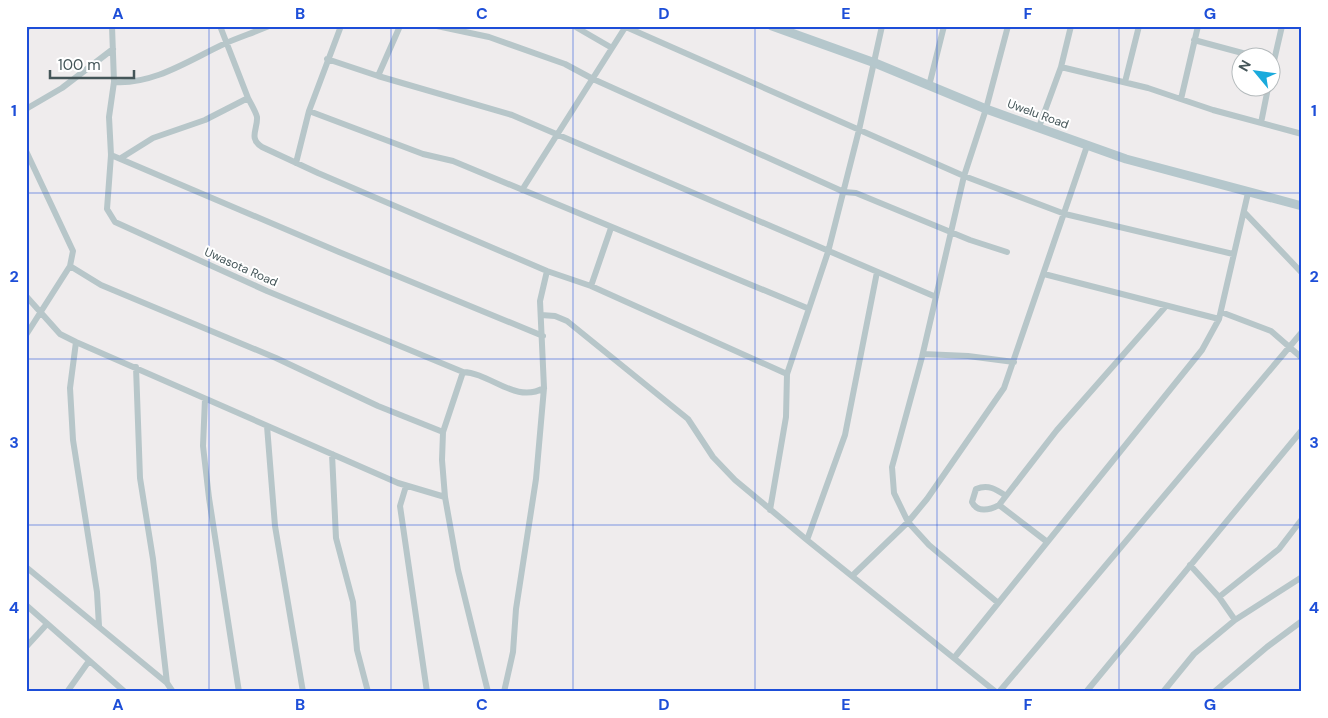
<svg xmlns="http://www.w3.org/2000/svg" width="1328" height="718" font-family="'DM Sans',sans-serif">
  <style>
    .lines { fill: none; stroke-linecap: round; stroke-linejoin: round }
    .street { stroke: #b7c6c9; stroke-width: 6 }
    .secondary { stroke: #b5c7cc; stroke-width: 9 }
    .grid { fill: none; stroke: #1d4ed8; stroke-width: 1; stroke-opacity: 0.55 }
    .labels { text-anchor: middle; stroke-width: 4; stroke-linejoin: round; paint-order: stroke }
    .street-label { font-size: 12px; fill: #455659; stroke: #fff }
    .neatline { fill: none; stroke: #1d4ed8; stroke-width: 2 }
    .grid-label { font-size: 16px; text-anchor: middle; font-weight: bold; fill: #1d4ed8 }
  </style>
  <rect width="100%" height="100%" fill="#efeced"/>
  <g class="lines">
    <!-- street -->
    <path class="street" d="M112,26L114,82L109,117L111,155L107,209L115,222L267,291L463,372C491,373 515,404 544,388
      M437,26L489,37L565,64L593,79L844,192L856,193L970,240L1007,252
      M574,26L612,48
      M626,27L964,176L1065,214L1233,254
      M1194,40L1261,58
      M327,59L378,76L512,115L936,297
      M1061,67L1148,88L1213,110L1302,134
      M378,76L400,26
      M1270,78L1282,26
      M114,82C154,85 191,59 226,43C240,37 255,32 269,26
      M1125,82L1139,26
      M929,86L944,26
      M248,98C251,104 256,112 257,117C258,129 248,138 262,147L318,173L547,271L591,286L787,374
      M1181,99L1198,26
      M26,109L62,88L113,49
      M309,111L423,154L453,161L807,308
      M1261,123L1268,88
      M1039,127L1061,67L1071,26
      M26,151L73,251L70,266L26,335
      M111,155L339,252L543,336
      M121,158L153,138L205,120L248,98L220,26
      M296,163L309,111L341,26
      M522,190L626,26
      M1245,213L1302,273
      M70,266L101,285L276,358L378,406L443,432
      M1044,274L1219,319
      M591,286L611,228
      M26,296L60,334L76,342L398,483L445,497
      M1221,312L1271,331L1302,358
      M541,315L555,316L567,321L688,419L713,457L735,480L807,540L996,692
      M76,342L70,388L73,440L97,592L99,626
      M923,354L968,356L1014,362
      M136,367L140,478L153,559L167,683
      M463,372L443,432L442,460L445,497L458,570L488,692
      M205,399L203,446L209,498L239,692
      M267,426L275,526L303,692
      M332,454L336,538L353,602L357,650L368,692
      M406,486L400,506L427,692
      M999,505C990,510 977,513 972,502L976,489C988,484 996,489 1006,496
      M770,510L786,417L787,374L828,252L859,130L882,26
      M807,540L845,435L877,272
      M1046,541L999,505L1057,430L1166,306
      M1190,565L1219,597L1235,620
      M26,567L167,683L173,692
      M852,576L908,522L927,499L1004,388L1087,146
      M1219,597L1279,549L1302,519
      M997,602L929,545L908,522L894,493L892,467L922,357L964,176L986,109L1008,26
      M26,605L125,692
      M26,647L47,624
      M954,658L1202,350L1219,319L1248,193
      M67,692L89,661
      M504,692L513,652L516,609L536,479L544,388L540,301L547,271
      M999,692L1302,332
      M1086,692L1302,430
      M1163,692L1194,654L1235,620L1302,577
      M1214,692L1267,647L1302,621"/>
    <!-- secondary -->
    <path class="secondary" d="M772,26L875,63L986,109L1126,159L1302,206
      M26,27L27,26"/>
  </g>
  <!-- grid -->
  <path class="grid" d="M209,26V692M391,26V692M573,26V692M755,26V692M937,26V692M1119,26V692M26,193H1302M26,359H1302M26,525H1302"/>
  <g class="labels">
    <!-- street labels -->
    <g class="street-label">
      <text transform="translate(1038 114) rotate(20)" y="4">Uwelu Road</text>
      <text transform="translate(241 267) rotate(24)" y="4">Uwasota Road</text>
    </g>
  </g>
  <!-- border -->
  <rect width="1328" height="718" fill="none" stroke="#ffffff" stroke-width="55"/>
  <!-- north arrow -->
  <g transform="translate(1256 72) rotate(299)"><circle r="24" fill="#ffffff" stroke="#b5bbbd"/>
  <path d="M0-4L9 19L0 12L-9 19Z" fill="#1aaadc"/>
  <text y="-8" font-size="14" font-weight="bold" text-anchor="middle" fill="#455659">N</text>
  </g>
  <!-- scale -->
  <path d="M50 70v8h84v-8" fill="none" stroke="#455659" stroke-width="2.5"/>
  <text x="58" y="70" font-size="15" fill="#455659" stroke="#ffffff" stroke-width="4" paint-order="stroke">100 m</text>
  <rect x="28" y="28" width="1272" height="662" class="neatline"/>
  <g class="grid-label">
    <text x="118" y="19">A</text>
    <text x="300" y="19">B</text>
    <text x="482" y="19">C</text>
    <text x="664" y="19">D</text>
    <text x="846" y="19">E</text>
    <text x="1028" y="19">F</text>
    <text x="1210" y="19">G</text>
    <text x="14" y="116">1</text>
    <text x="1314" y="116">1</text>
    <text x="14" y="282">2</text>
    <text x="1314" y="282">2</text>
    <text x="14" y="448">3</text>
    <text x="1314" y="448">3</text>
    <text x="14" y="613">4</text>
    <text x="1314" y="613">4</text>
    <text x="118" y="710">A</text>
    <text x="300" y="710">B</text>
    <text x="482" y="710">C</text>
    <text x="664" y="710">D</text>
    <text x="846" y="710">E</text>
    <text x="1028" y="710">F</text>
    <text x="1210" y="710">G</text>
  </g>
</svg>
